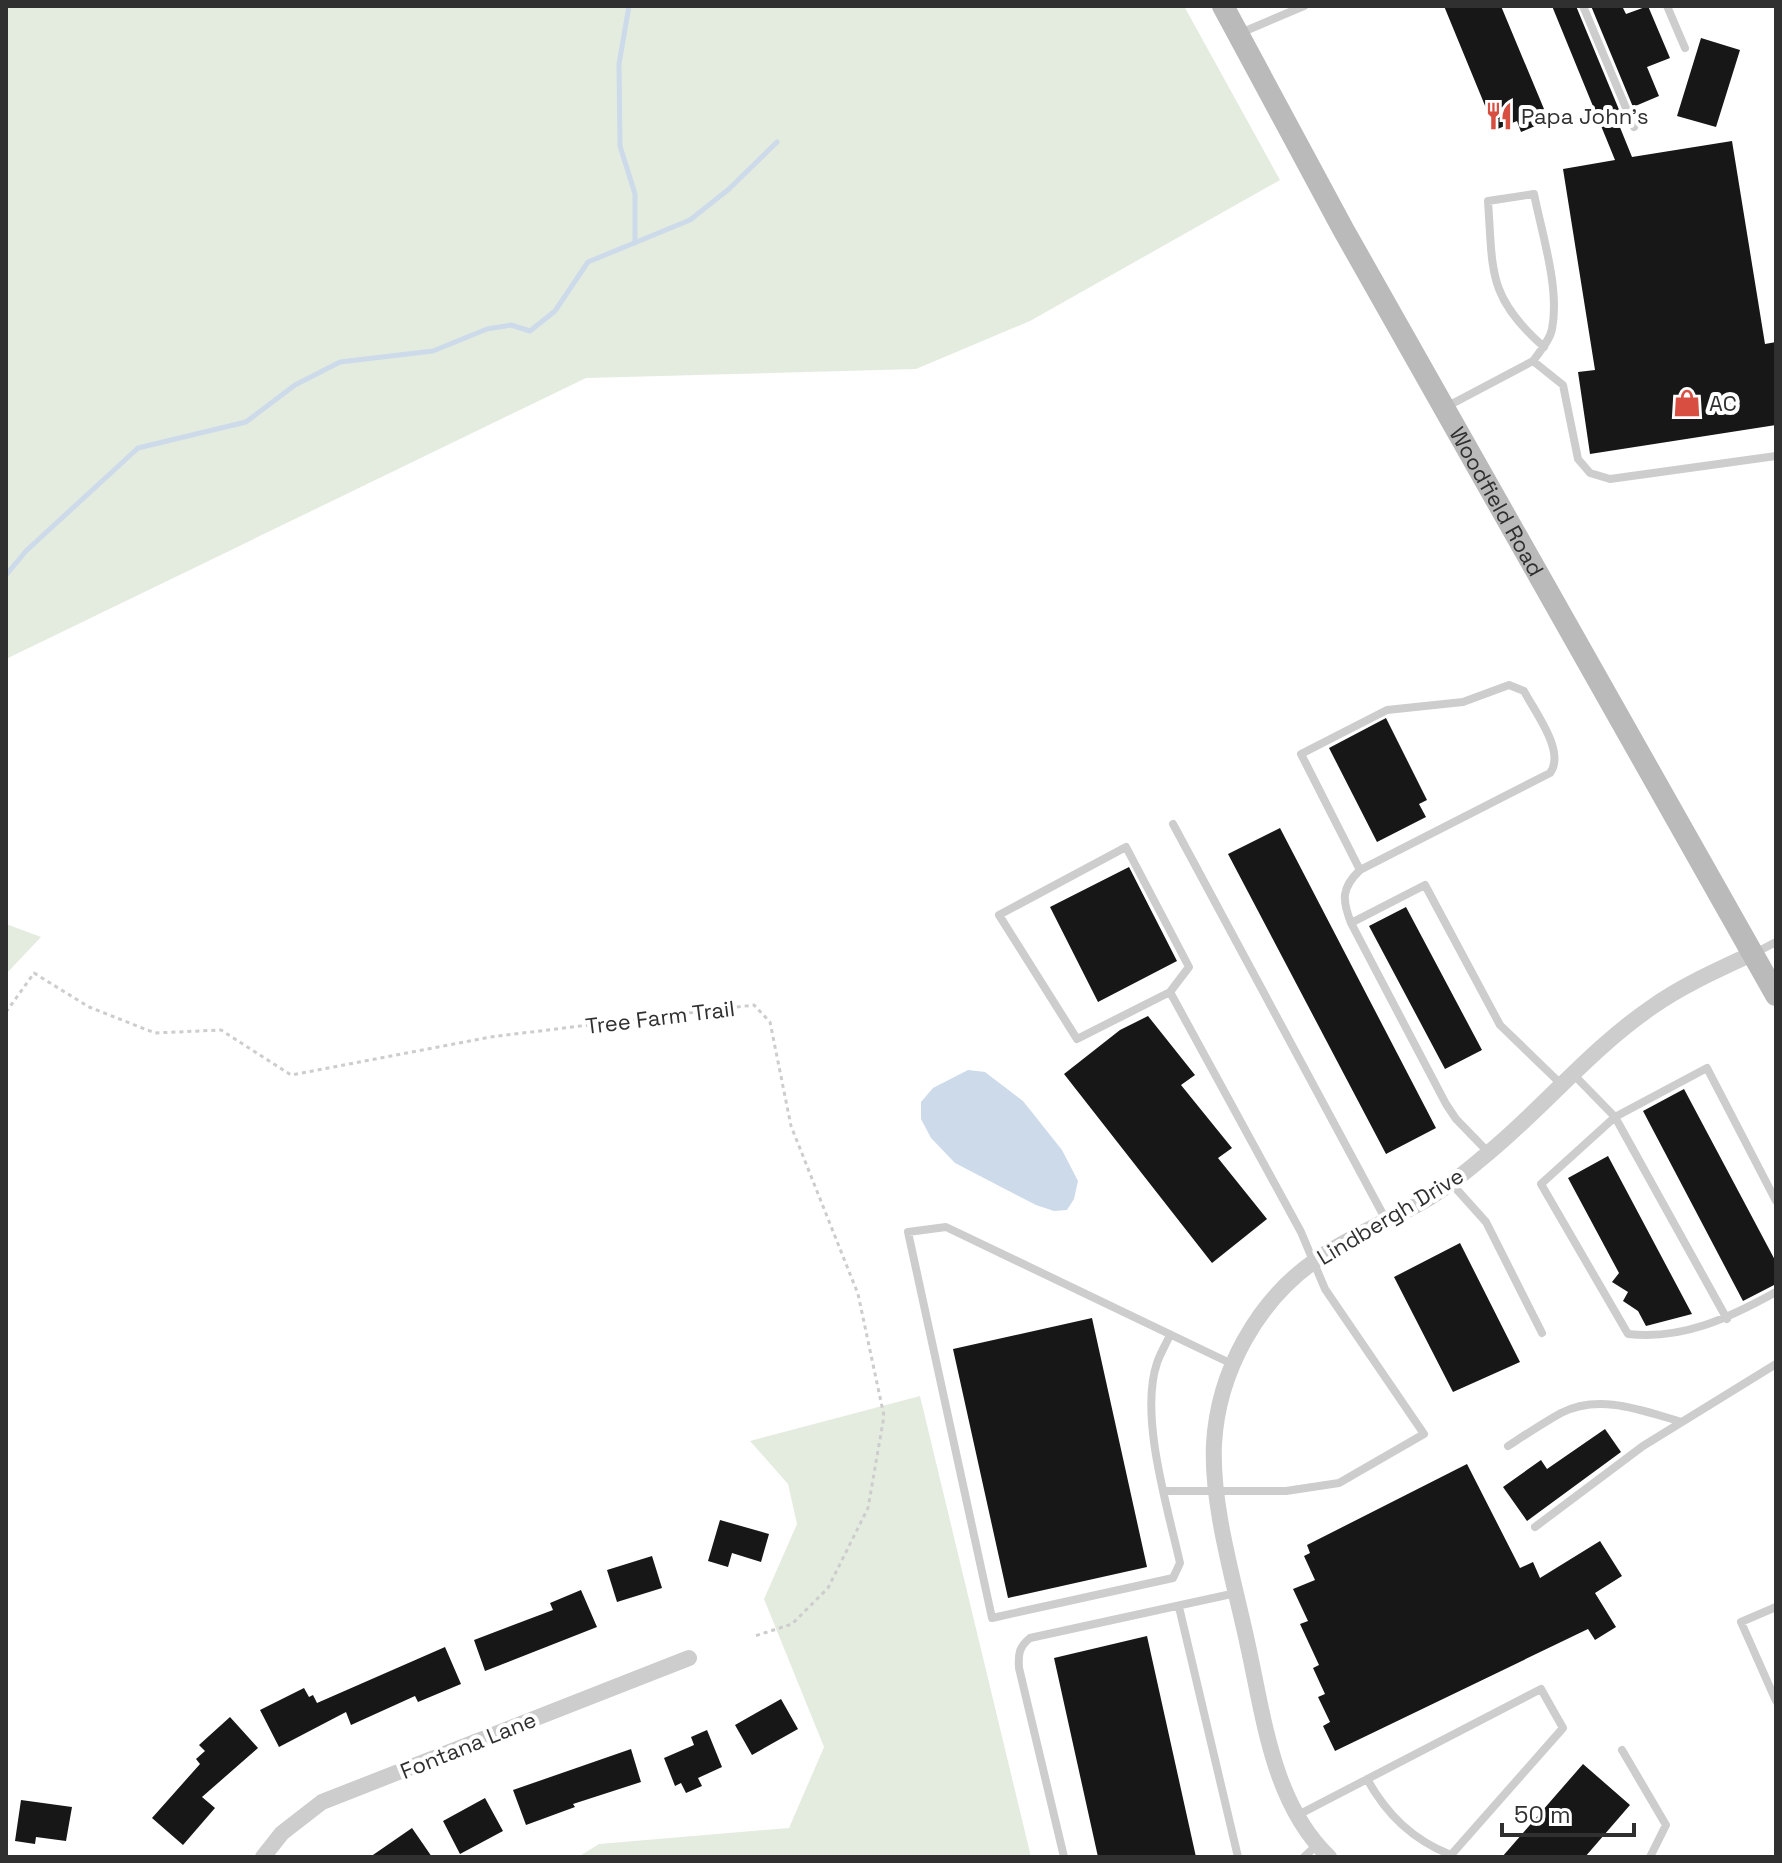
<svg xmlns="http://www.w3.org/2000/svg" width="1782" height="1863" font-family="'Space Grotesk',sans-serif">
  <style>
    .green { fill: #e4ecdf }
    .water { fill: #cddaea }
    .lines { fill: none; stroke-linecap: round; stroke-linejoin: round }
    .stream { stroke: #cddaea; stroke-width: 5 }
    .building { fill: #171717 }
    .path { stroke: #cdcdcd; stroke-width: 3; stroke-dasharray: 4 4; stroke-linecap: butt }
    .service { stroke: #cdcdcd; stroke-width: 8 }
    .minor { stroke: #cdcdcd; stroke-width: 16 }
    .secondary { stroke: #bababa; stroke-width: 22 }
    .labels { text-anchor: middle; stroke-width: 8; stroke-linejoin: round; paint-order: stroke }
    .poi-label { font-size: 22px; fill: #303030; stroke: #fff; text-anchor: start }
    .street-label { font-size: 22px; fill: #303030; stroke: #fff }
  </style>
  <rect width="100%" height="100%" fill="#fff"/>
  <!-- green -->
  <path class="green" d="M6,6H1184L1280,180L1030,321L916,369L586,378L6,659Z
    M6,924L41,937L6,974Z
    M920,1396L1031,1857H578L599,1844L789,1828L824,1747L764,1599L797,1524L788,1484L750,1441Z"/>
  <!-- water -->
  <path class="water" d="M968,1070L985,1072L1023,1101L1062,1150L1078,1181L1074,1199L1067,1210L1054,1211L1036,1205L955,1163L931,1138L921,1119V1102L933,1088Z"/>
  <g class="lines">
    <!-- stream -->
    <path class="stream" d="M629,6L619,64L620,146L635,194V243
      M6,575L26,551L138,448L246,422L295,385L340,362L433,351L487,329L511,325L530,331L555,311L588,262L690,220L729,189L777,142"/>
  </g>
  <!-- building -->
  <path class="building" d="M1444,6H1501L1544,109L1536,113L1540,124L1521,132L1517,121L1495,130Z
    M1552,6H1576L1620,112L1615,115L1632,157L1732,141L1765,344L1776,342V425L1590,454L1578,372L1595,370L1563,169L1615,160Z
    M1591,6H1622L1626,14L1648,6L1670,58L1647,67L1659,96L1633,107Z
    M1701,38L1740,50L1716,127L1677,116Z
    M1386,718L1427,800L1419,804L1426,817L1377,842L1329,748Z
    M1280,828L1436,1128L1386,1154L1228,854Z
    M1129,867L1177,961L1098,1002L1050,907Z
    M1406,907L1482,1050L1445,1069L1369,926Z
    M1148,1016L1195,1075L1181,1085L1232,1148L1218,1158L1267,1219L1212,1263L1064,1074L1120,1030Z
    M1684,1089L1776,1262V1284L1743,1301L1643,1111Z
    M1608,1156L1692,1314L1646,1326L1638,1311L1623,1301L1628,1292L1612,1282L1619,1273L1568,1178Z
    M1460,1243L1520,1362L1453,1392L1394,1277Z
    M1092,1318L1147,1567L1008,1598L953,1349Z
    M1605,1429L1621,1452L1527,1521L1503,1487L1541,1460L1547,1469Z
    M1467,1464L1520,1568L1533,1562L1540,1578L1600,1541L1622,1576L1595,1593L1616,1627L1595,1640L1588,1629L1335,1751L1323,1726L1330,1722L1318,1697L1325,1694L1313,1668L1319,1665L1300,1624L1308,1621L1293,1589L1315,1580L1304,1556L1310,1553L1307,1545Z
    M720,1520L769,1534L761,1562L732,1553L728,1567L708,1561Z
    M652,1556L662,1588L617,1602L607,1570Z
    M581,1590L597,1627L485,1671L474,1640L553,1610L550,1603Z
    M1147,1636L1196,1857H1098L1054,1658Z
    M445,1647L461,1684L418,1702L415,1696L351,1725L346,1712L279,1747L260,1710L304,1688L309,1697L313,1695L317,1703Z
    M781,1699L798,1729L752,1755L735,1725Z
    M230,1717L258,1748L202,1797L215,1808L183,1845L152,1818L200,1764L196,1759L205,1751L199,1745Z
    M707,1730L722,1767L698,1778L702,1786L686,1793L681,1783L675,1786L664,1758L694,1745L691,1737Z
    M631,1749L641,1782L573,1804L575,1807L526,1825L513,1790Z
    M1583,1764L1630,1805L1585,1857H1502Z
    M485,1798L503,1831L460,1854L443,1821Z
    M21,1800L72,1807L66,1841L36,1837L35,1844L15,1841Z
    M412,1828L432,1857H370Z"/>
  <g class="lines">
    <!-- path -->
    <path class="path" d="M6,1012L34,973L89,1007L155,1033L221,1030L291,1075L490,1037L754,1005L770,1022L791,1126L858,1294L884,1416L868,1508L828,1588L792,1624L755,1636"/>
    <!-- service -->
    <path class="service" d="M1583,6L1634,127
      M1667,6L1685,48
      M1238,34L1304,6
      M1533,361C1540,351 1550,340 1552,329C1560,289 1542,234 1534,194L1488,201C1493,271 1487,297 1544,347
      M1446,407L1533,361L1563,385L1578,459L1590,473L1610,479L1776,456
      M1173,824L1386,1220
      M1351,923C1342,900 1341,888 1360,870L1550,773C1566,752 1535,712 1524,691L1509,685L1463,702L1387,710L1301,754L1360,870
      M1755,953L1776,942
      M1574,1075L1615,1117L1727,1319
      M1489,1153L1456,1119L1446,1104L1351,923L1425,885L1500,1025L1562,1085
      M1451,1183L1486,1222L1542,1333
      M1776,1201L1707,1068L1615,1117L1541,1184L1628,1334C1683,1340 1729,1318 1776,1292
      M1170,1335C1166,1344 1160,1354 1157,1363C1139,1416 1168,1509 1180,1563L1173,1578L992,1618L908,1232L946,1227L1232,1364
      M1508,1446C1525,1435 1543,1423 1561,1413C1600,1393 1643,1411 1682,1422
      M1165,1491H1286L1339,1483L1424,1434L1325,1289L1301,1232L1170,992L1077,1039L999,915L1126,847L1189,967L1170,992
      M1535,1527L1643,1446L1776,1364
      M1179,1607L1238,1857
      M1776,1607L1741,1622L1776,1701
      M1622,1750L1666,1825L1650,1857
      M1298,1815L1541,1689L1563,1728L1451,1855C1413,1840 1387,1815 1367,1779
      M1064,1857L1019,1668C1018,1654 1019,1647 1030,1638L1236,1593
      M1304,1857L1317,1845"/>
    <!-- minor -->
    <path class="minor" d="M263,1857L282,1833L322,1802L689,1658
      M1329,1857C1273,1804 1264,1718 1248,1646C1235,1584 1211,1507 1214,1444C1218,1372 1257,1301 1316,1260C1348,1238 1383,1223 1417,1205C1440,1193 1461,1176 1481,1159C1540,1112 1589,1050 1652,1007C1683,985 1720,969 1754,953"/>
    <!-- secondary -->
    <path class="secondary" id="s1" d="M1223,6L1343,229L1776,995"/>
  </g>
  <!-- icons -->
  <defs>
    <symbol id="restaurant-bare" viewBox="-9 -9 18 18"><path d="M-5-6h1v4h1v-4h1v4h1v-4h1v5L-1.5 .5V6h-2V.5L-5-1ZM5-6V6H3V1.5H1.5Q1.5-4 5-6Z" fill="#d84e40" stroke="#fff" stroke-width="2.5" paint-order="stroke"/></symbol>
    <symbol id="shop-bare" viewBox="-9 -9 18 18"><path d="M-5-2.5h2.3a2.7 3.5 0 0 1 5.4 0H5L5.5 6h-11ZM-1.5-2.5h3a1.5 2.3 0 0 0-3 0Z" fill="#d84e40" stroke="#fff" stroke-width="2.5" paint-order="stroke"/></symbol>
  </defs>
  <g fill-rule="evenodd">
    <use href="#restaurant-bare" x="1479" y="96" width="40" height="40"/>
    <use href="#shop-bare" x="1667" y="383" width="40" height="40"/>
  </g>
  <g class="labels">
    <!-- poi labels -->
    <g class="poi-label">
      <text x="1521" y="124">Papa John's</text>
      <text x="1709" y="411">AC</text>
    </g>
    <!-- street labels -->
    <g class="street-label">
      <text dy="8" stroke="none"><textPath href="#s1" startOffset="566">Woodfield Road</textPath></text>
      <text transform="translate(660 1017) rotate(-7)" y="8">Tree Farm Trail</text>
      <text transform="translate(1390 1216) rotate(-31)" y="8">Lindbergh Drive</text>
      <text transform="translate(468 1745) rotate(-22)" y="8">Fontana Lane</text>
    </g>
  </g>
  <!-- border -->
  <rect width="1782" height="1863" fill="none" stroke="#303030" stroke-width="16"/>
  <!-- scale -->
  <path d="M1502 1823v12h132v-12" fill="none" stroke="#303030" stroke-width="4"/>
  <text x="1514" y="1823" font-size="24" fill="#303030" stroke="#ffffff" stroke-width="6" paint-order="stroke">50 m</text>
</svg>
